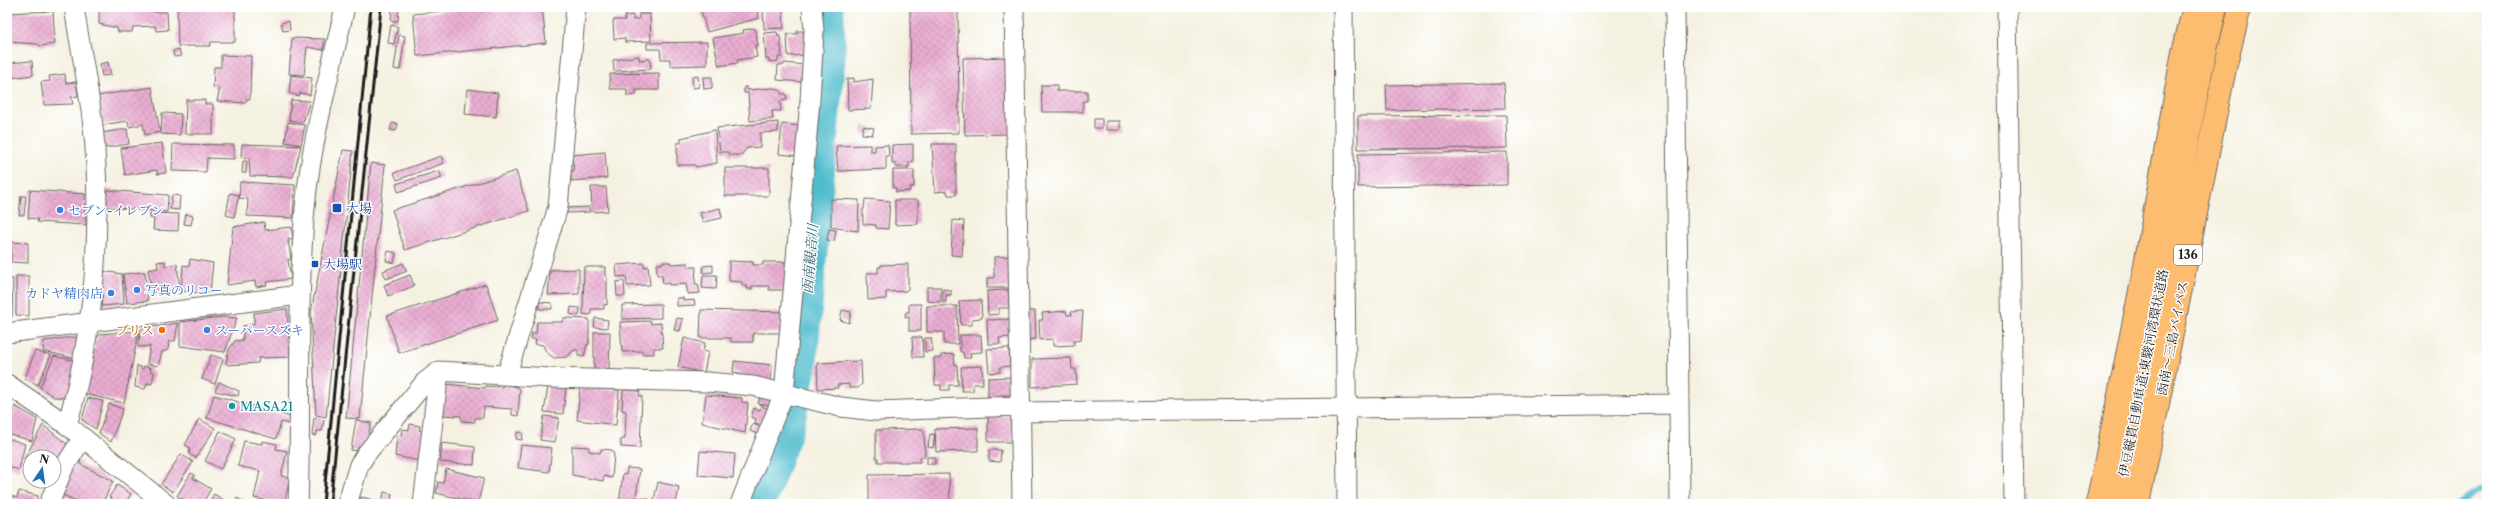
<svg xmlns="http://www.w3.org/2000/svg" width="2494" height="511" font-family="'Libre Caslon Text','Noto Serif JP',serif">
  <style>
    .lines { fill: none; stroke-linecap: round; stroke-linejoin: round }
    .stream { stroke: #51bccd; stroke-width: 5.5 }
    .river { stroke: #51bccd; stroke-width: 34 }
    .building { fill: url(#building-cross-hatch) }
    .minor-casing { stroke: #686761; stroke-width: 21 }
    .highway-casing { stroke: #686761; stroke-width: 24 }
    .minor { stroke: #fff; stroke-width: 19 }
    .highway { stroke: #fcbd6f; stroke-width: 22 }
    .rail { stroke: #1c1c1c; stroke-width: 3 }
    .transit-dot { fill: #1a4fb4; stroke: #fff; stroke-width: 1.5 }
    .shop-dot { fill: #3f7fe0; stroke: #fff; stroke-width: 1.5 }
    .food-dot { fill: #e8710a; stroke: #fff; stroke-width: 1.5 }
    .culture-dot { fill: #0f9aa8; stroke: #fff; stroke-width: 1.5 }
    .labels { text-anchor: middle; stroke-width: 3; stroke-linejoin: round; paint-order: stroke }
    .shield { fill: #fff; stroke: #606060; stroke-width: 1 }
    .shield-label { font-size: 12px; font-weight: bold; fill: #1c1c1c }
    .transit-label { font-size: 13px; fill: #164399; stroke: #fff; text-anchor: start }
    .shop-label { font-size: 13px; fill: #366cbe; stroke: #fff; text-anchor: start }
    .food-label { font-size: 13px; fill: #c56008; stroke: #fff; text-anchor: end }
    .street-label { font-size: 13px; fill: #1c1c1c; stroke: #fff }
    .culture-label { font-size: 13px; fill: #0d838f; stroke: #fff; text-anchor: start }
    .water-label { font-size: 14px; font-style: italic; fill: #34646c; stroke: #fff }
  </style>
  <defs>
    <pattern id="building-cross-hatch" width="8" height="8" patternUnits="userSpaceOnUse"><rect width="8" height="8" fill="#eaadd2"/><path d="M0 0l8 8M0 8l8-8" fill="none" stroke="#c894b4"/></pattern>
  </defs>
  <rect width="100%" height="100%" fill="#fff"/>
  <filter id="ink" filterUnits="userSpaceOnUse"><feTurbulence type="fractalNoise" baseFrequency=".025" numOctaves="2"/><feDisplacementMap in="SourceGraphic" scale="8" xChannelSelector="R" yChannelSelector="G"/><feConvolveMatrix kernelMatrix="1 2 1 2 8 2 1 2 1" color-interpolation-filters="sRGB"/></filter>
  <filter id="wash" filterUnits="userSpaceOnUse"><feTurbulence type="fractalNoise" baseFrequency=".012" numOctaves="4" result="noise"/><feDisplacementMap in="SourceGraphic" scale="16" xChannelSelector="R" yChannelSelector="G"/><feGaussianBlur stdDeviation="0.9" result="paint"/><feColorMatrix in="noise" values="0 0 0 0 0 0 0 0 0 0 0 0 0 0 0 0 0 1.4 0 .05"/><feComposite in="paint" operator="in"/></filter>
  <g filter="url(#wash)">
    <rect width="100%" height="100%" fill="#f5f1e1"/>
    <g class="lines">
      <!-- stream -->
      <path class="stream" d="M2458,504L2487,486"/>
      <!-- river -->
      <path class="river" d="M758,504L787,427L800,365L829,51L827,7"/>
    </g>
    <g id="blocks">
      <!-- building -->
      <path class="building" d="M99,7H154V12H167L168,30L156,31L155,26L133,27L132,32H118L117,28L99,24Z
        M177,7H235V42H211L210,46H178Z
        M392,7H399L398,21H391Z
        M481,7H542L546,43L417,56L413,14Z
        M700,7H756L759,18L707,32Z
        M763,7H783L784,28L764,29Z
        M910,7H958L959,133L911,134Z
        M53,11L55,44L40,46L38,44L7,42V13Z
        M639,14H650L651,41L625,42V38L614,39L613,20H625V16L633,15V20L639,19Z
        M289,21L290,30L283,31L281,23Z
        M391,25L398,27L394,44L388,43Z
        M755,28L758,45L755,46L757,57L737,60L738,63L719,66L713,38L744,33L743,30Z
        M797,31H803V34H807L805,55L788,56L787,34H797Z
        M777,32L778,36H780L782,57H778V61L769,62V59H766L764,33Z
        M399,35L405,36L400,70L394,69Z
        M292,38L325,39L323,50L307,47L304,75L289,74Z
        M707,42V65L670,66V59H661L660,49H647V43Z
        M179,49L181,56L174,57L173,51Z
        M221,55L251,56L250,99H246V103L217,101L220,88L213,87L214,67H221Z
        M639,56V60L650,59L651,69L614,71L613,60Z
        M1010,57L1012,134L965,135L963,58Z
        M32,61L33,75L9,78L7,63Z
        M108,62L111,75L102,76L100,64Z
        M784,63L804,65L803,82L777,80L778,65H784Z
        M659,73V90H636V95L627,96V89H610V74Z
        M65,74L66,83L76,82L78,96L71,97L73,104L44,105L41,82L50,81L49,76Z
        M291,75L312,78L310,95L300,93L299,96L289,93Z
        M698,76L699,87L693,88L692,77Z
        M703,77H712V88L704,89Z
        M854,78V82L873,79L871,109L848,110L847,79Z
        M1504,83L1505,108L1387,110L1386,85Z
        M1041,85H1057V91H1087V101H1083V112H1042Z
        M152,87L160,132L145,135L143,124L129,127L128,121L102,125L97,96Z
        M744,87H747V90L773,88L781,91V94H786L787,100L780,101L781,111H772L773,119L750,121L748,93H744Z
        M467,89L498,93L496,117L465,114Z
        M186,100H205V104H213V134H185Z
        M291,100L310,101L303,122L289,120Z
        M162,113L181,114L180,135L161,134Z
        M1506,115L1507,148L1358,149V116Z
        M1094,119H1102V128H1094Z
        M1106,121H1120V130H1106Z
        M288,122L305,125L301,145L285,142Z
        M778,122V132L760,133V147L747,148L741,155H729L728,152H720L717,128Z
        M392,123L398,124L396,131L390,130Z
        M782,124L801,126L798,156L779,154Z
        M863,126L874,128L872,135L862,134Z
        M127,129L129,144L104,148L101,133Z
        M715,130L717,163L696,167L695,165H677V143H681V138Z
        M162,143L166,173L157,174V170L125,175L121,148Z
        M173,144L234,145V159L207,158L206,172L172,171Z
        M242,144L301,146L293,177L250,176L249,158L241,157Z
        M913,144V162H909V167H895V163H892V145Z
        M932,144H956V195H948L947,191L935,192Z
        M870,145V151H875V146L888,145L889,156H886V169L838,171L836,146Z
        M343,150L353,151L326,417L316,415L311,312Z
        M605,152L607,178L571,181V171H574L572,155Z
        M1507,152V185L1358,187V154Z
        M441,156L444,163L397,180L394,173Z
        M243,161H247L246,173H242Z
        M371,163L385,165L360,419L346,418Z
        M725,168H769V196H725Z
        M893,170H914V187H910V191L896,192V188H893Z
        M439,171L442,178L398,192L396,184Z
        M516,171L529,211L405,250L392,210Z
        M240,182L295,185L293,218L247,216L248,199L239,198Z
        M591,187H606L608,211L592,212Z
        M30,190L85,194L84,217H86V225L37,222L38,219L28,218Z
        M107,190L168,195L167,212L105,207Z
        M230,193L239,195L234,217L226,215Z
        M172,195L180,196L179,210L170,209Z
        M21,196H26L24,215H19Z
        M831,199L859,200L858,231L831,227Z
        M865,199L890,201L888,229L876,228V225L863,224V209H864Z
        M895,200H918V224L895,225Z
        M589,207L590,212L567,213V208Z
        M720,208L722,218L703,222L700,213Z
        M150,213L179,214L178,231L153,230L154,218H150Z
        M186,214L193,216L191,225L184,224Z
        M953,220L964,221L962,256L951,255Z
        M264,222L265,230L291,227L293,238L288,240L291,259L288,260L291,279L266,282L267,285L256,287L255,281L227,285L233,227Z
        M829,229L836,230L834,241L827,240Z
        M11,242L28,243V263L11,262Z
        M388,251L396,253L394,263L386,261Z
        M1010,256L1011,288H987V278H994V257Z
        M190,259L213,263L210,292L203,293L181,291L183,265L189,266Z
        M165,261V266L177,264L180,289L152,294L148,270L158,268L157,262Z
        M729,261L753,262V265H763V262H787V290H769V286H752V289H747V286H742V282L729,281Z
        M662,262H670L671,264L688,263V267H696L695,284H698L700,293L688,294L686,284L669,285V283L663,284L662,275H657V264H662Z
        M403,263L407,271L386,279L383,271Z
        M644,263V267L648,266L650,285L627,286L626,276L617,277L616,265Z
        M908,264V289L906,291L886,292V299L868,300L867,273H878V267H881V265Z
        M713,265V272L703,273V266Z
        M584,267H605V276L607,277V305L604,304V309H591V315L583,314Z
        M579,269V294L548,295L550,270Z
        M102,271L122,274L124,304L102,306L99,303Z
        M145,272L148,301L127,303L123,274Z
        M410,275L414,286L388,296L384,285Z
        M703,275H717L716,289L702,288Z
        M16,276H29V316L16,315Z
        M7,278L13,279L12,317L7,318Z
        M624,281L625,296H617L616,282Z
        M486,284L498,320L399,353L387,316Z
        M927,287H941L940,302L927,301Z
        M943,289L951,290V295H946V302H942Z
        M1008,290L1009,308H999V314L988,315L987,291Z
        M677,298H683L684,301L694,300L695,305L677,306Z
        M981,300L982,318L972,319V325H961L959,301Z
        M539,302L552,303V309H539Z
        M661,304V318L622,319V305Z
        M909,304H921V331H909V317H905L906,312H909Z
        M927,306H957L958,344H944V332H927Z
        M571,307L580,308L579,316L570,314Z
        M287,309L290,357L259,358L258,363L228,365L226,363L229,349L235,341L243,340V326L254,324V313Z
        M701,310L786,312L785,325L780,324V333H753V342H731V338H700Z
        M842,310L851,312L849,323L840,320Z
        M1026,311H1035L1036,339L1027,340Z
        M1066,311L1067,315H1072L1071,312L1083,311L1081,340L1074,341V345L1053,346V339L1040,340L1039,320H1043L1042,313Z
        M224,317L237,318L225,352L180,346V322Z
        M563,318L589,319V344L587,345L584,356H578V350H574L567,357L554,358L546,352L543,345L535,344L536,339H531L532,333H536L537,322H562Z
        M595,318L608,320L607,328L594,327Z
        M677,318L683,319L680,331L674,330Z
        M1009,319L1010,337L999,338L1000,344H988L987,320Z
        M651,321V324L661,323L663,348H654V354H642V351L622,352L620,322Z
        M178,323L175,341H169L168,350L162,352L158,366L147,364L150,346L138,347L141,329Z
        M139,331L124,403L84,394L96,339L100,334Z
        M594,332H610L609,370H594Z
        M960,335H981L982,352L970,353L971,358H964L963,352H960Z
        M73,337L81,338L77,359L43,351L44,341Z
        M912,337H922L923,357H913Z
        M684,338L705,343L703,351L708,352L704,373L678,367Z
        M925,338H931L933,351L925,352Z
        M1009,348L1010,366L1000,367V372L989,373L987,349Z
        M35,351L51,355L38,385L25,378Z
        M954,354L955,365H957L958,385H949V390H941V385H935L934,358H941V355Z
        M211,355L223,359L215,384L202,379Z
        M54,356L76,361L70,398L54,397L40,387Z
        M1071,358L1072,369H1076L1077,384L1032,387V359Z
        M734,361L772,365L771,381L740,378V373L733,372Z
        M861,361L862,384L858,388H849V384L837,385L838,388L818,389L817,363Z
        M137,365L143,369L144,366L151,368L150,371L154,372L152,384L147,383L145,389L135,387Z
        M982,366L983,384H973V391H962L961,367Z
        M1010,377L1011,395H1000V401H991V397H988V378Z
        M219,382L239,391L238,396L215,391Z
        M445,384L485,388L486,386L502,387L503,384L517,387L520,389L518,416L512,415V409L484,407L483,418H475V422L462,421L461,416L441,415Z
        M548,386L566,388L563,414L544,412Z
        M580,388L619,390L616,425L577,420Z
        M623,390L640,391L639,396H642L640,448L621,447V439H625L626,411L622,410Z
        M214,395L291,417L289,424L281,422L276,439L207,418Z
        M706,395L742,398V402L748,403L745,433L702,423Z
        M760,397L774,399L773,406L758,404Z
        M88,398L103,401L96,429L82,420Z
        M109,404L123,409L111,442L99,433Z
        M15,406L37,419L32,441L8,434Z
        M761,406L770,409L765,427L755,424L756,419L751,417L754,408L760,410Z
        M544,416L559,418L555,442L540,440Z
        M988,416H1015L1012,442H988Z
        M314,418L324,420L322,431H317L316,436L312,435Z
        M199,419L215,428L196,458L189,454L190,448L185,445Z
        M356,420L371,423L368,437L358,451L351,450Z
        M410,424L420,426L419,430L425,432L420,461L395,456L397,435L401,436L402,429L409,430Z
        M753,424L765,429L762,436L750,431Z
        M43,425L68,445L54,469V457H30V463L24,459Z
        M978,428V451L936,452L935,429Z
        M922,429L924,432L925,457H920V462H878V458H876V430Z
        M220,431L236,439L221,469L205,461Z
        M517,432L523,433L522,440L516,439Z
        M930,434L935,435L933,448L928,447Z
        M7,438L25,444L19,470L7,466Z
        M244,441L262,444V441L277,444L276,449L287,451L281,476L290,478L284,504L254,498L260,471L238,466Z
        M442,443L475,447L474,465L440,462Z
        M521,445L552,448L549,472L518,468Z
        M572,446L589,447V451L600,453L601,449L612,450L614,455L612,478L604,476L603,481L572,475Z
        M989,450H1001L1000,462L989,461Z
        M700,451L735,454L733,478L698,475Z
        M181,454L193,462L173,492L161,484Z
        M927,457H935V464H927Z
        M78,460L81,461L80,464L113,481L102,504H84L60,494Z
        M627,468L640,469L635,504H619L623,474L626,475Z
        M446,469L484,478L478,503L436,493L438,482L443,483Z
        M191,473L195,475L193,478L211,489L202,504H191L177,496Z
        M949,474L950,504H869V475Z
        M658,482L679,487L676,504H653Z
        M117,485L131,494L125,504L111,502L113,499L109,497Z
        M19,491L38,496L36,504H10L12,496L17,498Z
        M384,492L392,494L390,504H359L361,497L382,502Z
        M214,494L227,502L226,504H208Z
        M237,498L248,504H234Z
        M638,498L648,499L647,504H637Z
        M815,501L849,502L848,504H815Z"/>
    </g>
  </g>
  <g filter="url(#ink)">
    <use href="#blocks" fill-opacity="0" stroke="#686761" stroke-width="1"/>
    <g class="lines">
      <defs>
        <path id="minor" d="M1014,7L1022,504
          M1343,7L1347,504
          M1675,7L1680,504
          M2007,7L2014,504
          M7,333L299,295
          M507,374L558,207L576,7
          M7,384L67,425L166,504
          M1021,412L1678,404
          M67,425C93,336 101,241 95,148C92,101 81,54 74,7
          M49,504L63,469L82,439
          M298,504C302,405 296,307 305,208C311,141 330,73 345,7
          M347,504L359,465L366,454L425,382L439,371L551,378L707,382L753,386L841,407L876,411L1019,406
          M423,504L439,371
          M740,504L784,393L810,101L814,31L812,7"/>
        <path id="highway" d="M2097,504L2144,271L2182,57L2194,7
          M2118,504L2202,67L2216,7
          M2138,504L2225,68L2240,7"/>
      </defs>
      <!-- minor casing -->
      <use href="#minor" class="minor-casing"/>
      <!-- highway casing -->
      <use href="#highway" class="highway-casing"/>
      <!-- minor -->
      <use href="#minor" class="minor"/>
      <!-- highway -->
      <use href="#highway" class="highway"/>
      <!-- rail -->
      <path class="rail" d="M323,504L371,7
        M330,504L381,7"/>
    </g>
  </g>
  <!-- markers -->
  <g class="transit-dot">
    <rect x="332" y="203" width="10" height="10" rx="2"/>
    <rect x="311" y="260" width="8" height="8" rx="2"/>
  </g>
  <g class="shop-dot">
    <circle cx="60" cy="210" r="4"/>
    <circle cx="137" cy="290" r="4"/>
    <circle cx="111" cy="293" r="4"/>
    <circle cx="207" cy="330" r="4"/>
  </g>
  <circle class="food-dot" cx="162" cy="330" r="4"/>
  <circle class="culture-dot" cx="232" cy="406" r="4"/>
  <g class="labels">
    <!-- shield labels -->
    <rect class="shield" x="2174" y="245" width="28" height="20" rx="3"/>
    <g class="shield-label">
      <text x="2188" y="259">136</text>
    </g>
    <!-- transit labels -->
    <g class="transit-label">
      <text x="346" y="213">大場</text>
      <text x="323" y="269">大場駅</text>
    </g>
    <!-- shop labels -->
    <g class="shop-label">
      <text x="68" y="215">セブン-イレブン</text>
      <text x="145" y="295">写真のリコー</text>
      <text x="103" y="298" text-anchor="end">カドヤ精肉店</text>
      <text x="215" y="335">スーパースズキ</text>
    </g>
    <!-- food labels -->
    <g class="food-label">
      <text x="154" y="335">ブリス</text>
    </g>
    <!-- street labels -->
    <g class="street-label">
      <text transform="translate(2172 338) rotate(-79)" y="5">函南～三島バイパス</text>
      <text transform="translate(2143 373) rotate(-79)" y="5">伊豆縦貫自動車道;東駿河湾環状道路</text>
    </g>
    <!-- culture labels -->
    <g class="culture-label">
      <text x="240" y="411">MASA21</text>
    </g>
    <!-- water labels -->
    <g class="water-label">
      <text transform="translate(810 259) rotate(-85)" y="5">函南観音川</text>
    </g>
  </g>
  <!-- margin -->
  <rect width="2494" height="511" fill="none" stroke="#fff" stroke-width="24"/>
  <!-- north arrow -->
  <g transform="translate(42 469) rotate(13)"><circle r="19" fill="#ffffff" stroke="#a4a4a4"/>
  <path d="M0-3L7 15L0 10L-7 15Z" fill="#1f6fb2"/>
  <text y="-6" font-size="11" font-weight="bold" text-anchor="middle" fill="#1c1c1c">N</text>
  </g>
</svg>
